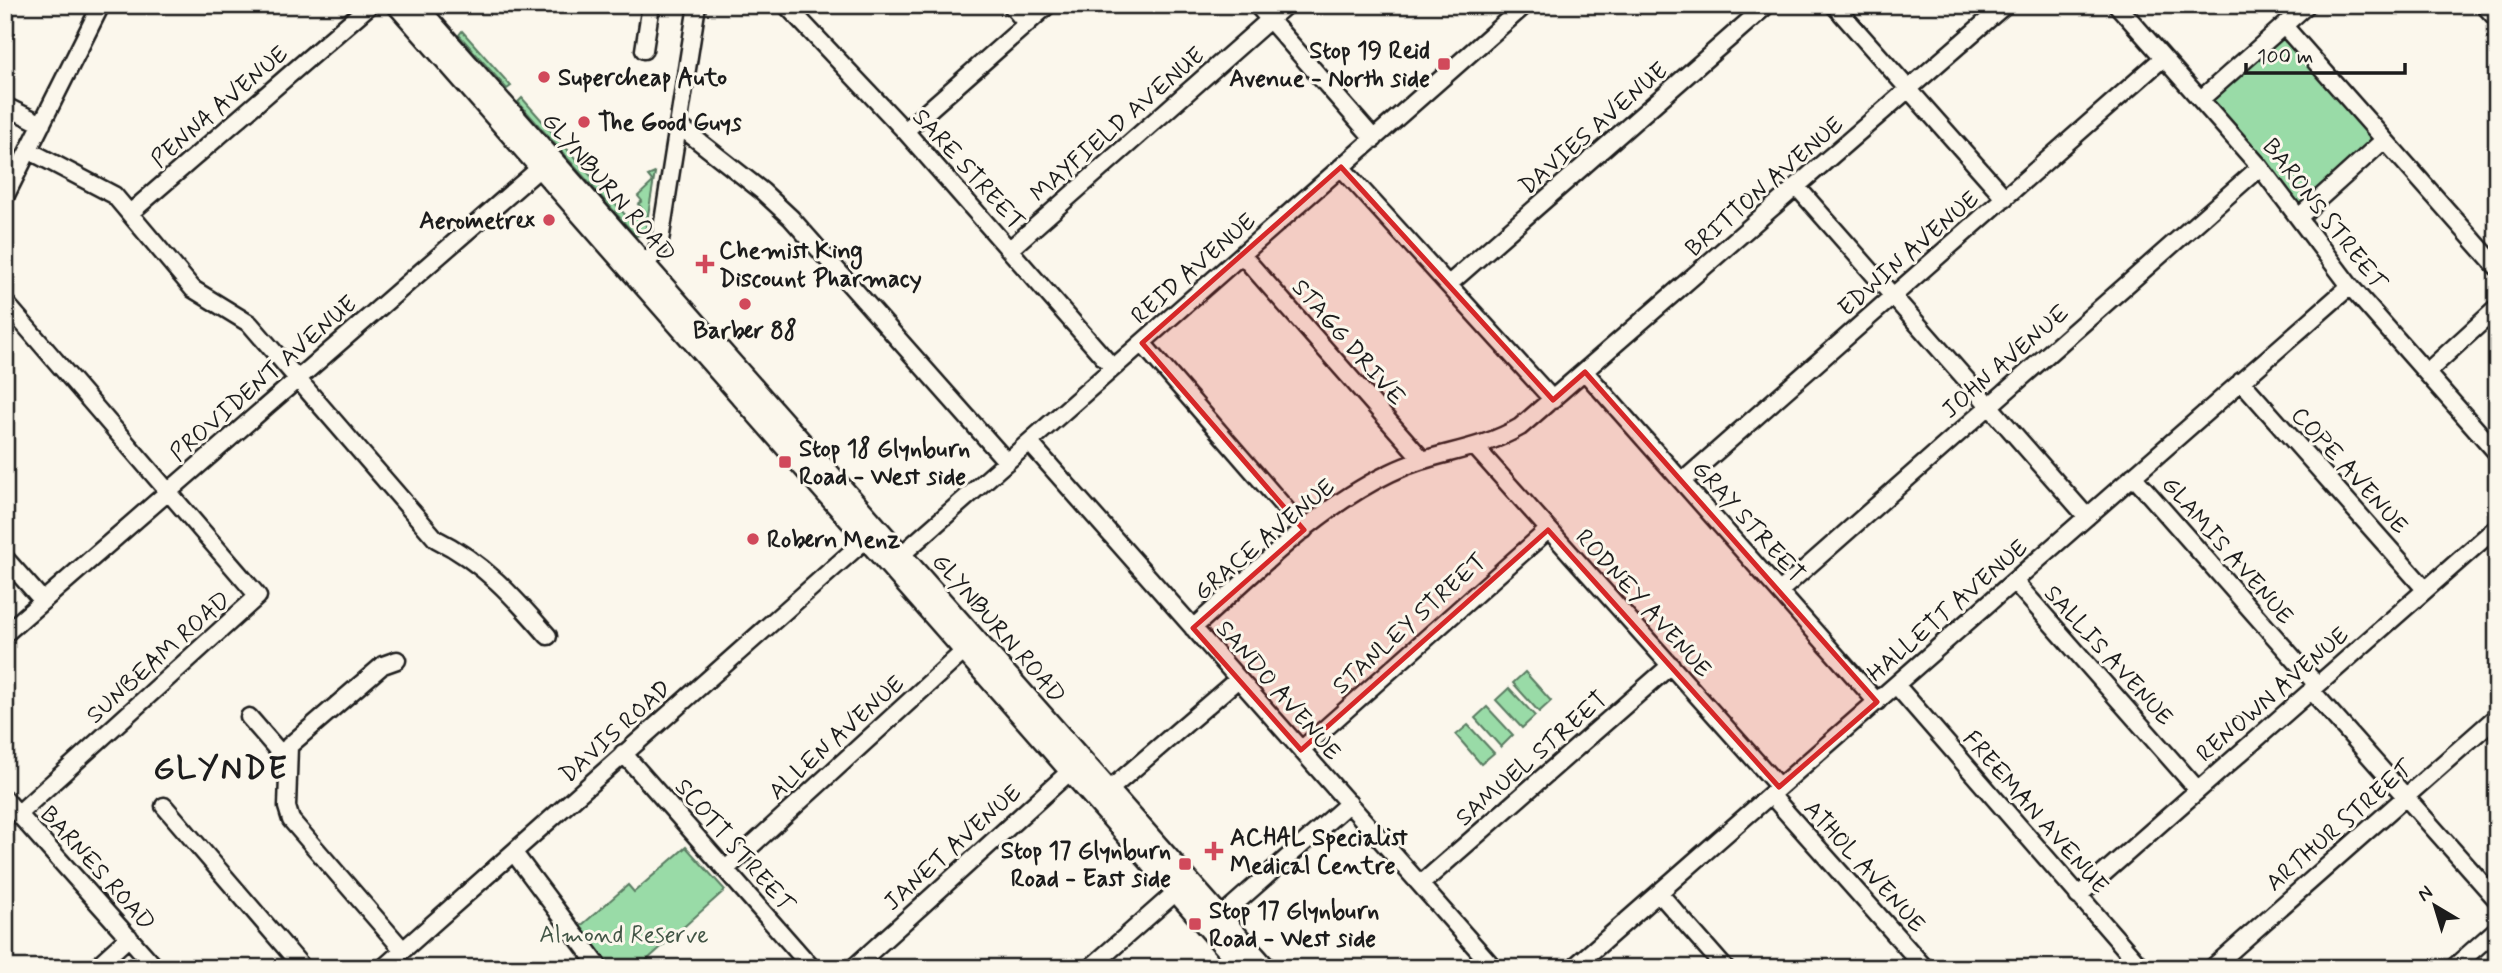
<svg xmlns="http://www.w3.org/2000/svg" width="2502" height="973" font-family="Mynerve,sans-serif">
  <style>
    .green { fill: #99dba7; stroke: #5a7c62; stroke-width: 2 }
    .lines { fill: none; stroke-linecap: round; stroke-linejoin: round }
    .minor-casing { stroke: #1c1c1c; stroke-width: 21 }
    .major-casing { stroke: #1c1c1c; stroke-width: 24 }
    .minor { stroke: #fbf7ec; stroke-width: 16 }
    .major { stroke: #fbf7ec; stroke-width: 19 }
    .marked { fill: #d62828; fill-opacity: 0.2; stroke: #d62828; stroke-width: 5; stroke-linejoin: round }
    .poi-dot { fill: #d1495b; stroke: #fbf7ec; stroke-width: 2.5 }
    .labels { text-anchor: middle; stroke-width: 6; stroke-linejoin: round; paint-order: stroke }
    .poi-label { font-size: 24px; font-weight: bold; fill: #1c1c1c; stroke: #fbf7ec; text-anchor: start }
    .street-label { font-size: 24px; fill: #1c1c1c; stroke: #fbf7ec }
    .park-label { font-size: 24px; fill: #425546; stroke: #fbf7ec }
    .district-label { font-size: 32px; font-weight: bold; letter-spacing: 2px; fill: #1c1c1c; stroke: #fbf7ec }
  </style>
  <rect width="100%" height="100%" fill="#fbf7ec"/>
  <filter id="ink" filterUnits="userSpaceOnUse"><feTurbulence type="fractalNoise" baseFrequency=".0143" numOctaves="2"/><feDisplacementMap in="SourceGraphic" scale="14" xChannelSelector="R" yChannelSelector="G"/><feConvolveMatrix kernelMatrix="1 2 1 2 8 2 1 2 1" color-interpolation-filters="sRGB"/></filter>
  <g filter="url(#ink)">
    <!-- green -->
    <path class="green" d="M2284,26L2384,140L2299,217L2201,99Z
      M462,31L511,86L507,89L459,35Z
      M522,98L627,217L641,207L638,204L642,201L638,196L653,182L648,176L655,173L645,233L636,236L518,102Z
      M1525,672L1551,701L1539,712L1513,683Z
      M1509,688L1535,716L1522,728L1496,700Z
      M1487,707L1513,735L1501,747L1475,718Z
      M1468,725L1494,753L1481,764L1456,735Z
      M686,847L725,890L638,968H608L576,930L628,885L634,892Z"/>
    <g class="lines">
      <defs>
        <path id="minor" d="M786,5L905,131L1113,368
          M1011,5L1027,24
          M1257,5L1374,139
          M1834,5L2005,198
          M2117,5L2260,167L2350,286L2497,453
          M2484,5L2497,19
          M2284,26L2497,267
          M644,50L651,5
          M2201,99L2307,5
          M5,106L42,124
          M678,125L762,191L791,218L1007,462
          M905,131L1048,5
          M30,151L114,195L193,289L250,324L436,539C483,562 514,597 548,636
          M1341,167L1553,400
          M1797,187L2087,517
          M5,197L101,5
          M130,213L370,5
          M2299,217L2384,140
          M1010,249L1286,5
          M1242,255L1422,459
          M636,270L655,254L660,241L697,5
          M1449,284L1767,5
          M5,302L258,596L18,814
          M1142,343L1304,530
          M1585,372L1877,702
          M2427,372L2497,308
          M2241,381L2425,589
          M1029,442L1494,968
          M1476,448L1779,787
          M2133,476L2317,685
          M1683,481L2163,58
          M5,558L43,601
          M892,563L1525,5
          M2014,581L2198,790
          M1781,590L2260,167
          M1193,628C1255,573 1315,509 1390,473C1434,451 1475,453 1520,427L2005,5
          M5,634L549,160
          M397,660L383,665L289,746L287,807L291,820L403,950
          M1896,685L2142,968
          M2311,690L2497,900
          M249,717L288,762
          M1301,750L1548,530
          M623,753L812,968
          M1771,795L1925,968
          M1101,797L1238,679
          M5,799L156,968
          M164,806L303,968
          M514,853L600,968
          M726,869L972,644
          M1421,884L1671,665
          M1659,893L1725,968
          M2078,896L2497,527
          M1220,917L1349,803
          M95,968L129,937
          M383,968L874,532
          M853,968L1077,765
          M1090,968L1176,892
          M1573,968L2350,286
          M2212,968L2497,716
          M2453,968L2497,929"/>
        <path id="major" d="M397,5L1243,968
          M416,5L1266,968"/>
      </defs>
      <!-- minor casing -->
      <use href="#minor" class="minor-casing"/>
      <!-- major casing -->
      <use href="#major" class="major-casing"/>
      <!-- minor -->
      <use href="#minor" class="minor"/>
      <!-- major -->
      <use href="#major" class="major"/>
    </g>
  </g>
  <!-- marked area -->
  <path class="marked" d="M1341,167L1553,400L1585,372L1877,702L1779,787L1548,530L1301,750L1193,628L1304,530L1142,343Z"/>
  <!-- markers -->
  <g class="poi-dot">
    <rect x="1437" y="57" width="14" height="14" rx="3.5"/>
    <circle cx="544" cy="77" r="7"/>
    <circle cx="584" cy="122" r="7"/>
    <circle cx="549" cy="220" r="7"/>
    <path d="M701.5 253.5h7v7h7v7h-7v7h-7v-7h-7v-7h7z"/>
    <circle cx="745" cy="304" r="7"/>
    <rect x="778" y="455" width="14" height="14" rx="3.5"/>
    <circle cx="753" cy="539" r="7"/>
    <path d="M1210.5 840.5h7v7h7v7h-7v7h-7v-7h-7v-7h7z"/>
    <rect x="1178" y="857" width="14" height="14" rx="3.5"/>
    <rect x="1188" y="917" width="14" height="14" rx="3.5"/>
  </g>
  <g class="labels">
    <!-- poi labels -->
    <g class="poi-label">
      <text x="1430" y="58" text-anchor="end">Stop 19 Reid<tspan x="1430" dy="28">Avenue - North side</tspan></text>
      <text x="558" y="85">Supercheap Auto</text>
      <text x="598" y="130">The Good Guys</text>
      <text x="535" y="228" text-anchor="end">Aerometrex</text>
      <text x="719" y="258">Chemist King<tspan x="719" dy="28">Discount Pharmacy</tspan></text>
      <text x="745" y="338" text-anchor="middle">Barber 88</text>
      <text x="799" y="456">Stop 18 Glynburn<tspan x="799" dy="28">Road - West side</tspan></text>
      <text x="767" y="547">Robern Menz</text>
      <text x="1230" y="845">ACHAL Specialist<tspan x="1230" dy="28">Medical Centre</tspan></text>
      <text x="1171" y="858" text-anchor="end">Stop 17 Glynburn<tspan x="1171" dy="28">Road - East side</tspan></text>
      <text x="1209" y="918">Stop 17 Glynburn<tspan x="1209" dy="28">Road - West side</tspan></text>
    </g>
    <!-- street labels -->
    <g class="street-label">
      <text transform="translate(219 106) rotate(-41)" y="8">PENNA AVENUE</text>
      <text transform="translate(1117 124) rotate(-41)" y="8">MAYFIELD AVENUE</text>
      <text transform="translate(1593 128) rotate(-41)" y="8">DAVIES AVENUE</text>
      <text transform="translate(969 169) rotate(48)" y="8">SARE STREET</text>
      <text transform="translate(1764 186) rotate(-41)" y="8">BRITTON AVENUE</text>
      <text transform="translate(609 187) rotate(49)" y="8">GLYNBURN ROAD</text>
      <text transform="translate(2325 214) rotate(52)" y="8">BARONS STREET</text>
      <text transform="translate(1908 253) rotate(-41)" y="8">EDWIN AVENUE</text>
      <text transform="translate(1193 268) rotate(-41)" y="8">REID AVENUE</text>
      <text transform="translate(1349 342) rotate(49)" y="8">STAGG DRIVE</text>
      <text transform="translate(2005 361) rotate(-41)" y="8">JOHN AVENUE</text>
      <text transform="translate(263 378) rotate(-41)" y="8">PROVIDENT AVENUE</text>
      <text transform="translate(2350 470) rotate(48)" y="8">COPE AVENUE</text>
      <text transform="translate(1749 521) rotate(48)" y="8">GRAY STREET</text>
      <text transform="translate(1264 539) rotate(-40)" y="8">GRACE AVENUE</text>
      <text transform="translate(2228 550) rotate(49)" y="8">GLAMIS AVENUE</text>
      <text transform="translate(1644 603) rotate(48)" y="8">RODNEY AVENUE</text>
      <text transform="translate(1947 610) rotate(-41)" y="8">HALLETT AVENUE</text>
      <text transform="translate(1409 623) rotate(-42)" y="8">STANLEY STREET</text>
      <text transform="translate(999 628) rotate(49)" y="8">GLYNBURN ROAD</text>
      <text transform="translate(2109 655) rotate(48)" y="8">SALLIS AVENUE</text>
      <text transform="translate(158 657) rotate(-42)" y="8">SUNBEAM ROAD</text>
      <text transform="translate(1279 690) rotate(49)" y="8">SANDO AVENUE</text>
      <text transform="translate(2272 694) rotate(-41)" y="8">RENOWN AVENUE</text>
      <text transform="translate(615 731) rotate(-42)" y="8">DAVIS ROAD</text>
      <text transform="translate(836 737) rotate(-42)" y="8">ALLEN AVENUE</text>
      <text transform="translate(1531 758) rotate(-41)" y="8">SAMUEL STREET</text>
      <text transform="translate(2036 812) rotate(49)" y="8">FREEMAN AVENUE</text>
      <text transform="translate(2339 825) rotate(-41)" y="8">ARTHUR STREET</text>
      <text transform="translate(735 845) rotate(49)" y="8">SCOTT STREET</text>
      <text transform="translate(952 847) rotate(-42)" y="8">JANET AVENUE</text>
      <text transform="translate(1865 866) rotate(48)" y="8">ATHOL AVENUE</text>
      <text transform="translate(98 868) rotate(48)" y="8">BARNES ROAD</text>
    </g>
    <!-- park labels -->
    <g class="park-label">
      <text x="624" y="942">Almond Reserve</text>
    </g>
    <!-- district labels -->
    <g class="district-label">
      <text x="221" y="778">GLYNDE</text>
    </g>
  </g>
  <!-- margin -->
  <rect width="2502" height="973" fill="none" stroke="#fbf7ec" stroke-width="28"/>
  <rect x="14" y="14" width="2474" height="945" fill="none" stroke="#1c1c1c" stroke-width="2.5" filter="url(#ink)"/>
  <!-- north arrow -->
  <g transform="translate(2435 906) rotate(322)" stroke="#fbf7ec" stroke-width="5" paint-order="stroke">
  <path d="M0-5L12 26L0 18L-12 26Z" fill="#1c1c1c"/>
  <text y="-10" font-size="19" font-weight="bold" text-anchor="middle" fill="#1c1c1c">N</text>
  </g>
  <!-- scale -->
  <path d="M2246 63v10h159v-10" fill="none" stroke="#1c1c1c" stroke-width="3.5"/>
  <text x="2257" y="63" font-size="21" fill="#1c1c1c" stroke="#fbf7ec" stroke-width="5" paint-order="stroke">100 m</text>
</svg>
